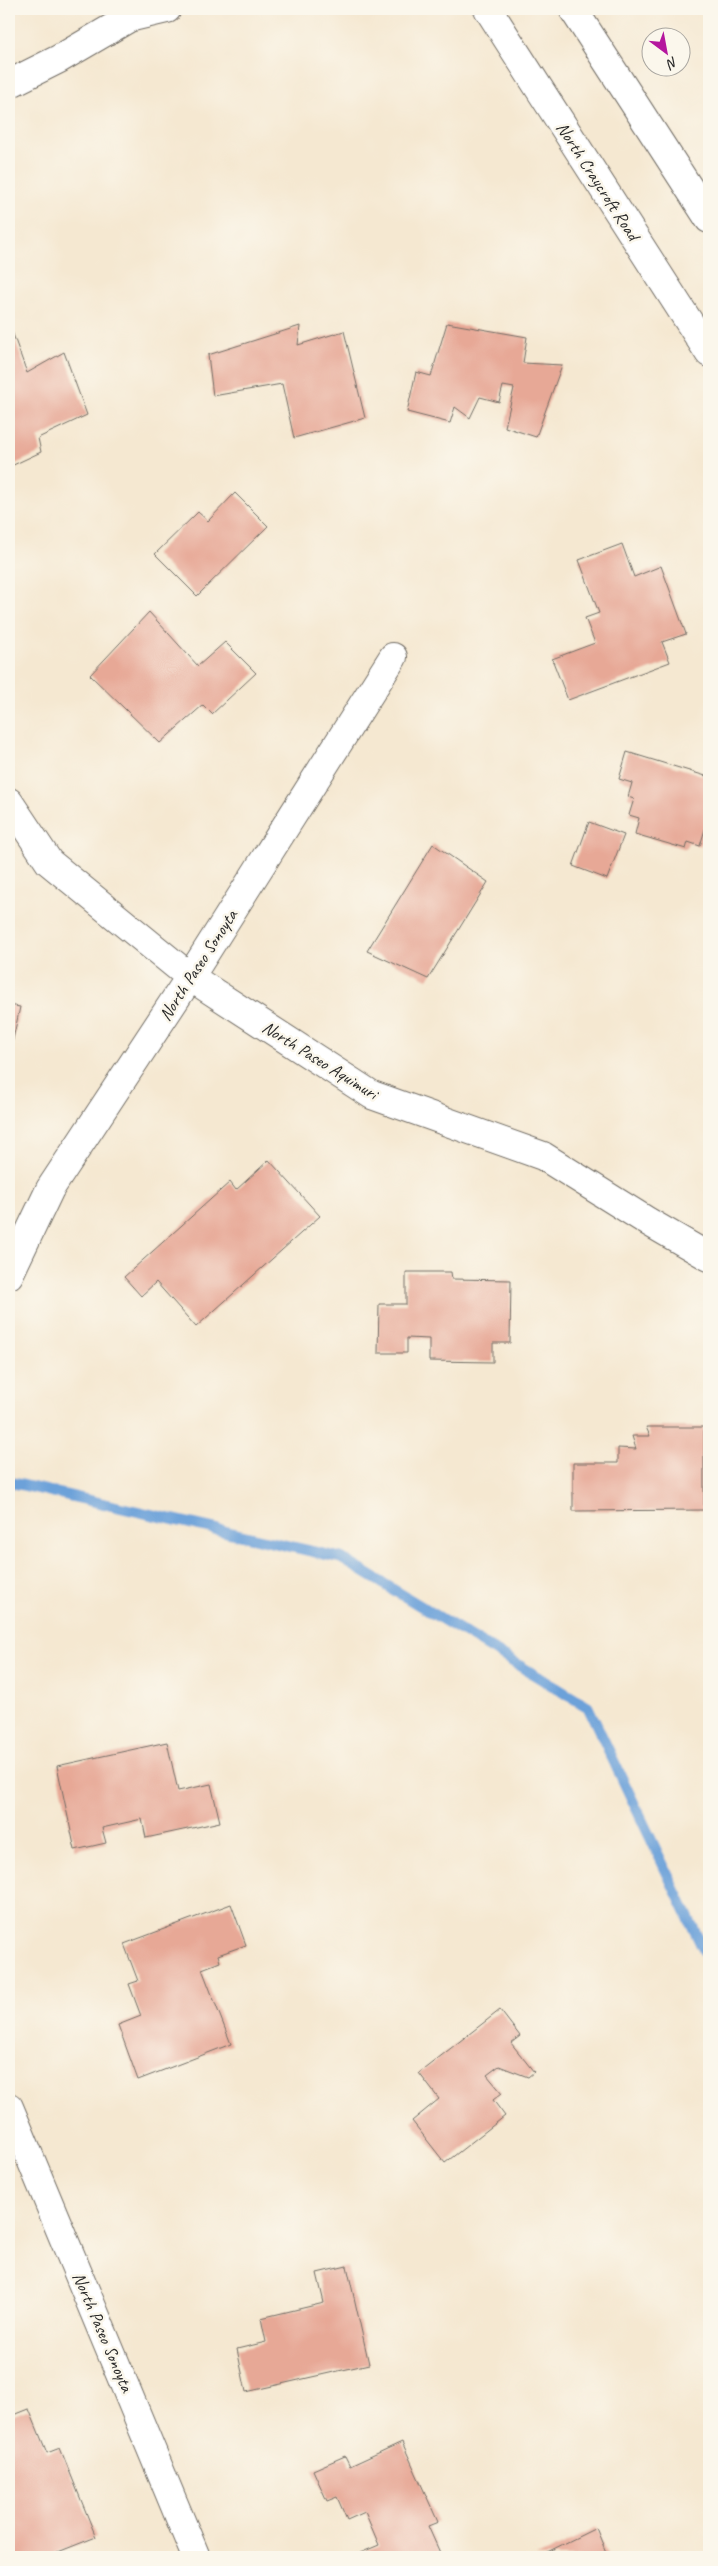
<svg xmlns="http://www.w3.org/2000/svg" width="718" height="2566" font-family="Caveat,sans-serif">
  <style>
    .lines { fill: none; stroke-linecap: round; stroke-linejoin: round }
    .stream { stroke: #6ca1d9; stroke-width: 11 }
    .building { fill: #e7a896 }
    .street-casing { stroke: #726d65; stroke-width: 30 }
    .secondary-casing { stroke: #726d65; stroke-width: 30 }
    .path { stroke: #726d65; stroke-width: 3; stroke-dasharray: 4 4; stroke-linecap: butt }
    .street { stroke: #fff; stroke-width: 28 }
    .secondary { stroke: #fff; stroke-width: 28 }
    .labels { text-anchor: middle; stroke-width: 5; stroke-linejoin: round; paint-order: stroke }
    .street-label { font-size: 18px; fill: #2b2b2b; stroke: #fbf7ec }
  </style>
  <rect width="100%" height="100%" fill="#fbf7ec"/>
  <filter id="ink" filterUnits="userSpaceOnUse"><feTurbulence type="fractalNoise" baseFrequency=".02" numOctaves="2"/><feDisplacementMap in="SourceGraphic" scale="10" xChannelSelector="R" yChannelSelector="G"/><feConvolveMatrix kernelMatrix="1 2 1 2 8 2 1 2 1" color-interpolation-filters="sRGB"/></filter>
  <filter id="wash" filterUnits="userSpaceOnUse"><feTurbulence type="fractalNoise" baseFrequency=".0096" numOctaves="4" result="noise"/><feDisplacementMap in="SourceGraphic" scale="20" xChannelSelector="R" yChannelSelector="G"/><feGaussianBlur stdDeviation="1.12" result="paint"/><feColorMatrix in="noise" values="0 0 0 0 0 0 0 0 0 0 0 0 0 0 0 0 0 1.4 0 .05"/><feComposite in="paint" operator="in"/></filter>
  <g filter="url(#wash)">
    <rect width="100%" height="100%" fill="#f5e8d1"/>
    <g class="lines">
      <!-- stream -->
      <path class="stream" d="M9,1482L341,1558L588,1707L709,1961"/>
    </g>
    <g id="blocks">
      <!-- building -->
      <path class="building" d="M9,323L27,373L64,352L87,415L38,438L41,452L9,467Z
        M447,323L527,337L523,363L562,365L536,437L505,427L514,388L503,386L499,402L480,397L470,418L455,407L450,423L407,412L416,372L431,376Z
        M300,326L298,345L344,331L365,418L294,438L282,384L213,396L208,355Z
        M235,493L268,526L197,596L155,554L198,512L208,521Z
        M622,544L634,577L661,566L686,634L662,642L670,662L568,700L552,659L595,643L585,618L599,613L579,560Z
        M149,612L198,666L225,642L256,673L212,714L203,705L160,743L90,675Z
        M627,752L709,777V816L700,846L688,842L686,849L635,834L639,818L629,815L634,799L628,797L632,783L619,779Z
        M589,822L624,835L607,879L573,866Z
        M433,844L488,882L428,979L367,951Z
        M9,1005L20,1007L12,1044H9Z
        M269,1160L320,1216L196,1327L156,1282L141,1296L124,1277L230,1182L236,1190Z
        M406,1272H451L452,1279L511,1280L510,1343H493V1362L429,1361V1339L407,1338V1353H378L379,1304H406Z
        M646,1427H704V1510L573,1511V1463H618V1448L636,1449L632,1436H650Z
        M167,1742L178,1791L211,1784L220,1822L146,1838L142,1819L102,1828L106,1843L75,1850L57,1766Z
        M231,1904L246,1945L218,1955L220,1962L202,1969L231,2044L138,2080L118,2025L141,2016L129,1984L138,1981L124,1944Z
        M500,2010L520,2036L511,2043L534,2072L528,2077L499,2066L487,2075L502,2093L493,2100L505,2116L445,2163L412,2121L439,2099L419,2073Z
        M347,2266L369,2364L246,2392L237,2349L266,2342L261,2318L324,2303L317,2273Z
        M29,2409L47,2453L60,2448L96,2537L53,2554L54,2557H9V2417Z
        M402,2442L438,2522L428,2526L441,2555L436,2557H362L360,2553L379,2545L365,2512L347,2520L337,2497L327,2501L313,2470L345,2456L350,2466Z
        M596,2528L608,2557H537Z"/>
    </g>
  </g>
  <g filter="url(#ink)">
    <use href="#blocks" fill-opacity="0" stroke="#726d65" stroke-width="1"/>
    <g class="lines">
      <defs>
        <path id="street" d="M9,84L59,59L129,18L167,9
          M9,802L49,862L190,977L372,1095L543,1156L647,1221L709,1257
          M9,1275L50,1189L190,977L393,657
          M9,2107L196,2557"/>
        <path id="secondary" d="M488,9L709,353
          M573,9L709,219"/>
      </defs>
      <!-- street casing -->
      <use href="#street" class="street-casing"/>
      <!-- secondary casing -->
      <use href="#secondary" class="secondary-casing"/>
      <!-- path -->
      <path class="path" d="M704,9L709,16"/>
      <!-- street -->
      <use href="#street" class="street"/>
      <!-- secondary -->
      <use href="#secondary" class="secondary"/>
    </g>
  </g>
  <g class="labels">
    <!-- street labels -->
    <g class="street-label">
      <text transform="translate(598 181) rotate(57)" y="6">North Craycroft Road</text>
      <text transform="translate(198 965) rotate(-57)" y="6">North Paseo Sonoyta</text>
      <text transform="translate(320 1060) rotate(32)" y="6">North Paseo Aquimuri</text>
      <text transform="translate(103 2332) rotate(67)" y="6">North Paseo Sonoyta</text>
    </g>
  </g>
  <!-- margin -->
  <rect width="718" height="2566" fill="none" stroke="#fbf7ec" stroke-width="30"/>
  <!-- north arrow -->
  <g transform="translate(666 52) rotate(148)"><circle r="24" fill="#fbf7ec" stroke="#a8a59f"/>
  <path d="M0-4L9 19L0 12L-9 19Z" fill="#b5179e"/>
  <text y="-8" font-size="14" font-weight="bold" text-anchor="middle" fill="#2b2b2b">N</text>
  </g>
</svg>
